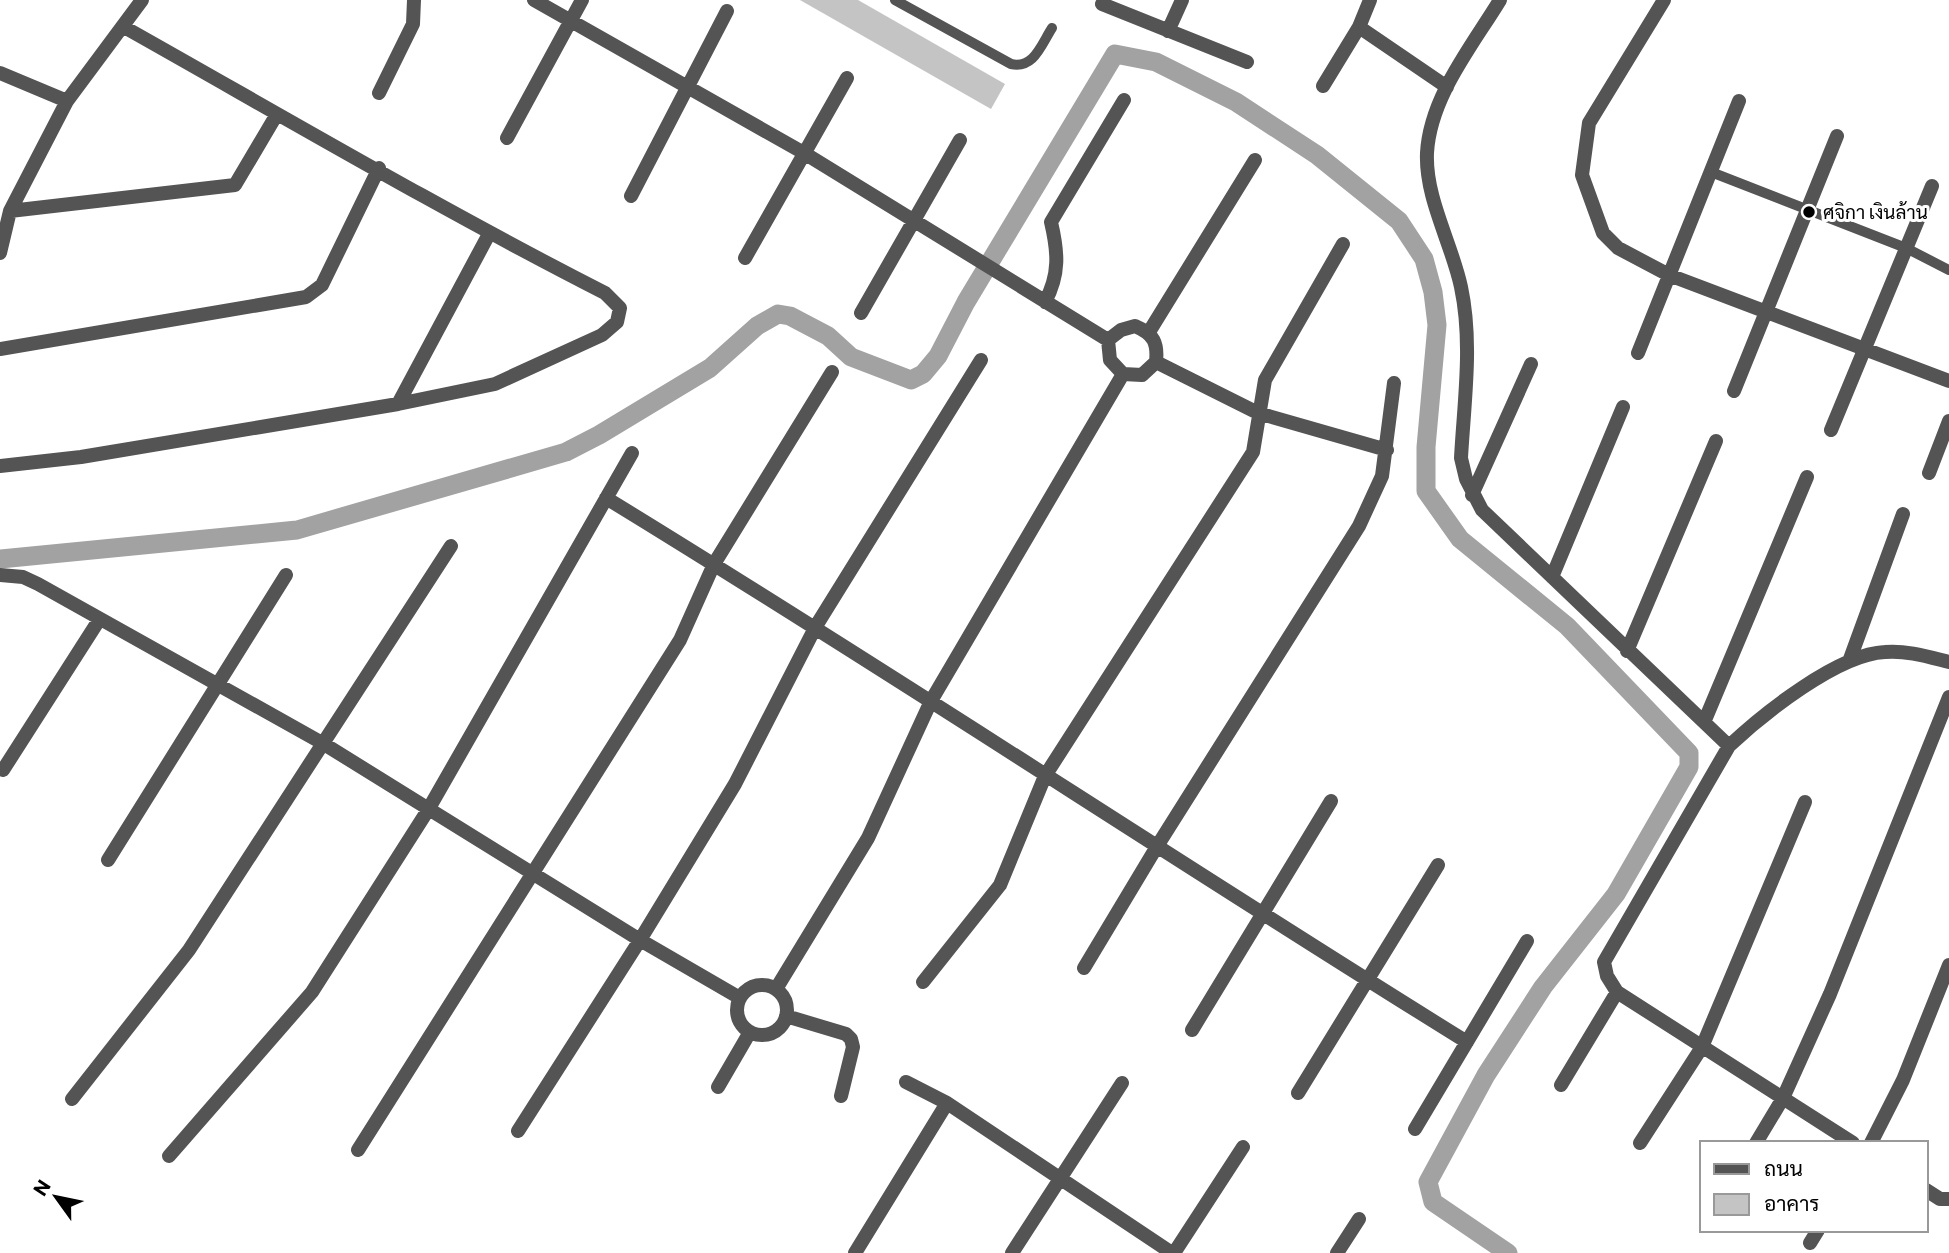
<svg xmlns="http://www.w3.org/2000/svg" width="1949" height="1253" font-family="Commissioner,Sarabun,sans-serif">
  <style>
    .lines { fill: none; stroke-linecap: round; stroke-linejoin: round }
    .canal { stroke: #a2a2a2; stroke-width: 19 }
    .building { fill: #c4c4c4 }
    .service { stroke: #545454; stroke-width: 10 }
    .minor { stroke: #545454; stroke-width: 14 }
    .poi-dot { fill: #000; stroke: #fff; stroke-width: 2.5 }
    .labels { text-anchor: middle; stroke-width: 6; stroke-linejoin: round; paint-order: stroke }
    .poi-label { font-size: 19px; fill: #000; stroke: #fff; text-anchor: start }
  </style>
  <rect width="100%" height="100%" fill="#fff"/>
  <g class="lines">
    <!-- canal -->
    <path class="canal" d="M0,559L297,530L566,452L599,435L710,368L757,326L778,314L790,316L828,336L851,357L911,380L923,374L938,356L966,302L1115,54L1156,62L1236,102L1317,155L1399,221L1424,259L1433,292L1437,325L1426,447V491L1460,539L1567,626L1689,753V767L1616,894L1543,987L1486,1075L1428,1182L1433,1202L1508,1253"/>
  </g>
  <!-- building -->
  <path class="building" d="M800,0H858L1005,84L991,109Z"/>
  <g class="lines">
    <!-- service -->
    <path class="service" d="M895,0L1011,64C1034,69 1041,45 1052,28
      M1711,172L1906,248L1949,270"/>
    <!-- minor -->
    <path class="minor" d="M534,0L804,153L1108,340
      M1500,0C1472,46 1430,97 1427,153C1425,198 1452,244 1461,287C1473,343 1464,402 1461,458L1466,479L1482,510L1729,746
      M1664,0L1589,123L1582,175L1603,233L1618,248L1669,275L1949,381
      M1102,4L1247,62
      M1359,27L1447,87
      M1168,31L1182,0
      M0,73L67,101
      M1323,86L1359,27L1370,0
      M379,93L413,24L414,0
      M507,138L582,0
      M631,196L727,11
      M10,211L235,185L277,114
      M0,253L10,211L67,101L142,0
      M745,258L847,78
      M1045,302C1060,274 1058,252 1051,222L1124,100
      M861,313L960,140
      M1135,326C1154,334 1158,343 1156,362L1142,375L1123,374L1110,360L1108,340L1121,330Z
      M1149,332L1255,160
      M0,349L306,297L322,285L379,168
      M1638,353L1739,101
      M1156,362L1258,413L1387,450
      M1734,391L1837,136
      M398,404L489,234
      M1831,430L1932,186
      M0,466L81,457L398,404L495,384L602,335L617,322L620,308L605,293C442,210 284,117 124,27
      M1929,473L1949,421
      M1472,495L1531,364
      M606,498C896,675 1178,863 1467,1042
      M0,575L23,577L38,584L324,744L640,940L740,998
      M1552,577L1623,407
      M1627,651L1716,441
      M1850,659L1903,514
      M1705,720L1807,477
      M3,770L99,620
      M108,860L286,575
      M1084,968L1156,848L1359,526L1382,476L1394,383
      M923,982L1000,885L1045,776L1253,452L1265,380L1343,244
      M737 1010a25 25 0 1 1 50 0a25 25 0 1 1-50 0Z
      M776,989L868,838L931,701L1123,374
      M786,1016L846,1034L851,1039L853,1047L841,1096
      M1192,1030L1331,801
      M906,1082L947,1103L1172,1253
      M1561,1085L1617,992
      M718,1087L750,1032
      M1298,1093L1438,865
      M72,1099L189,950L451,546
      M1415,1129L1527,941
      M518,1131L640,940L735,784L816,626L981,360
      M1640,1143L1702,1047L1805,802
      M1756,1143L1783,1098L1830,994L1949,697
      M1853,1143L1617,992L1607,976L1604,962L1729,746C1763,714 1838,654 1885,652C1906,650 1929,657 1949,662
      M1871,1143L1903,1080L1949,965
      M358,1150L680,640L714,564L832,372
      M169,1156L312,992L428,810L632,453
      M1926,1190L1940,1199H1949
      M1810,1243L1818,1230
      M855,1253L947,1103
      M1012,1253L1122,1083
      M1174,1253L1243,1147
      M1337,1253L1359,1219"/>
  </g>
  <!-- markers -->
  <circle class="poi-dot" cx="1809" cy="212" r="7"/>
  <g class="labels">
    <!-- poi labels -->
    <g class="poi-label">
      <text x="1823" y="219">ศจิกา เงินล้าน</text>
    </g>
  </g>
  <!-- legend -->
  <rect x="1700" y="1141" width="228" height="91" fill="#ffffff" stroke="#999999" stroke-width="2"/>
  <rect x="1714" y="1164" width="35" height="10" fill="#545454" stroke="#999999" stroke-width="2"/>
  <text x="1764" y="1176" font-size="21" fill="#000000">ถนน</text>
  <rect x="1714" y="1194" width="35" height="21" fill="#c4c4c4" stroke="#999999" stroke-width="2"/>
  <text x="1764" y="1211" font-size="21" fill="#000000">อาคาร</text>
  <!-- north arrow -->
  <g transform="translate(56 1197) rotate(303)" stroke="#ffffff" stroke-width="5" paint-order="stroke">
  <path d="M0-5L12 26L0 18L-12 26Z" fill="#000000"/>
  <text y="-10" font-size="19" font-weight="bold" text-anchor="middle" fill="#000000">N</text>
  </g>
</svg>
